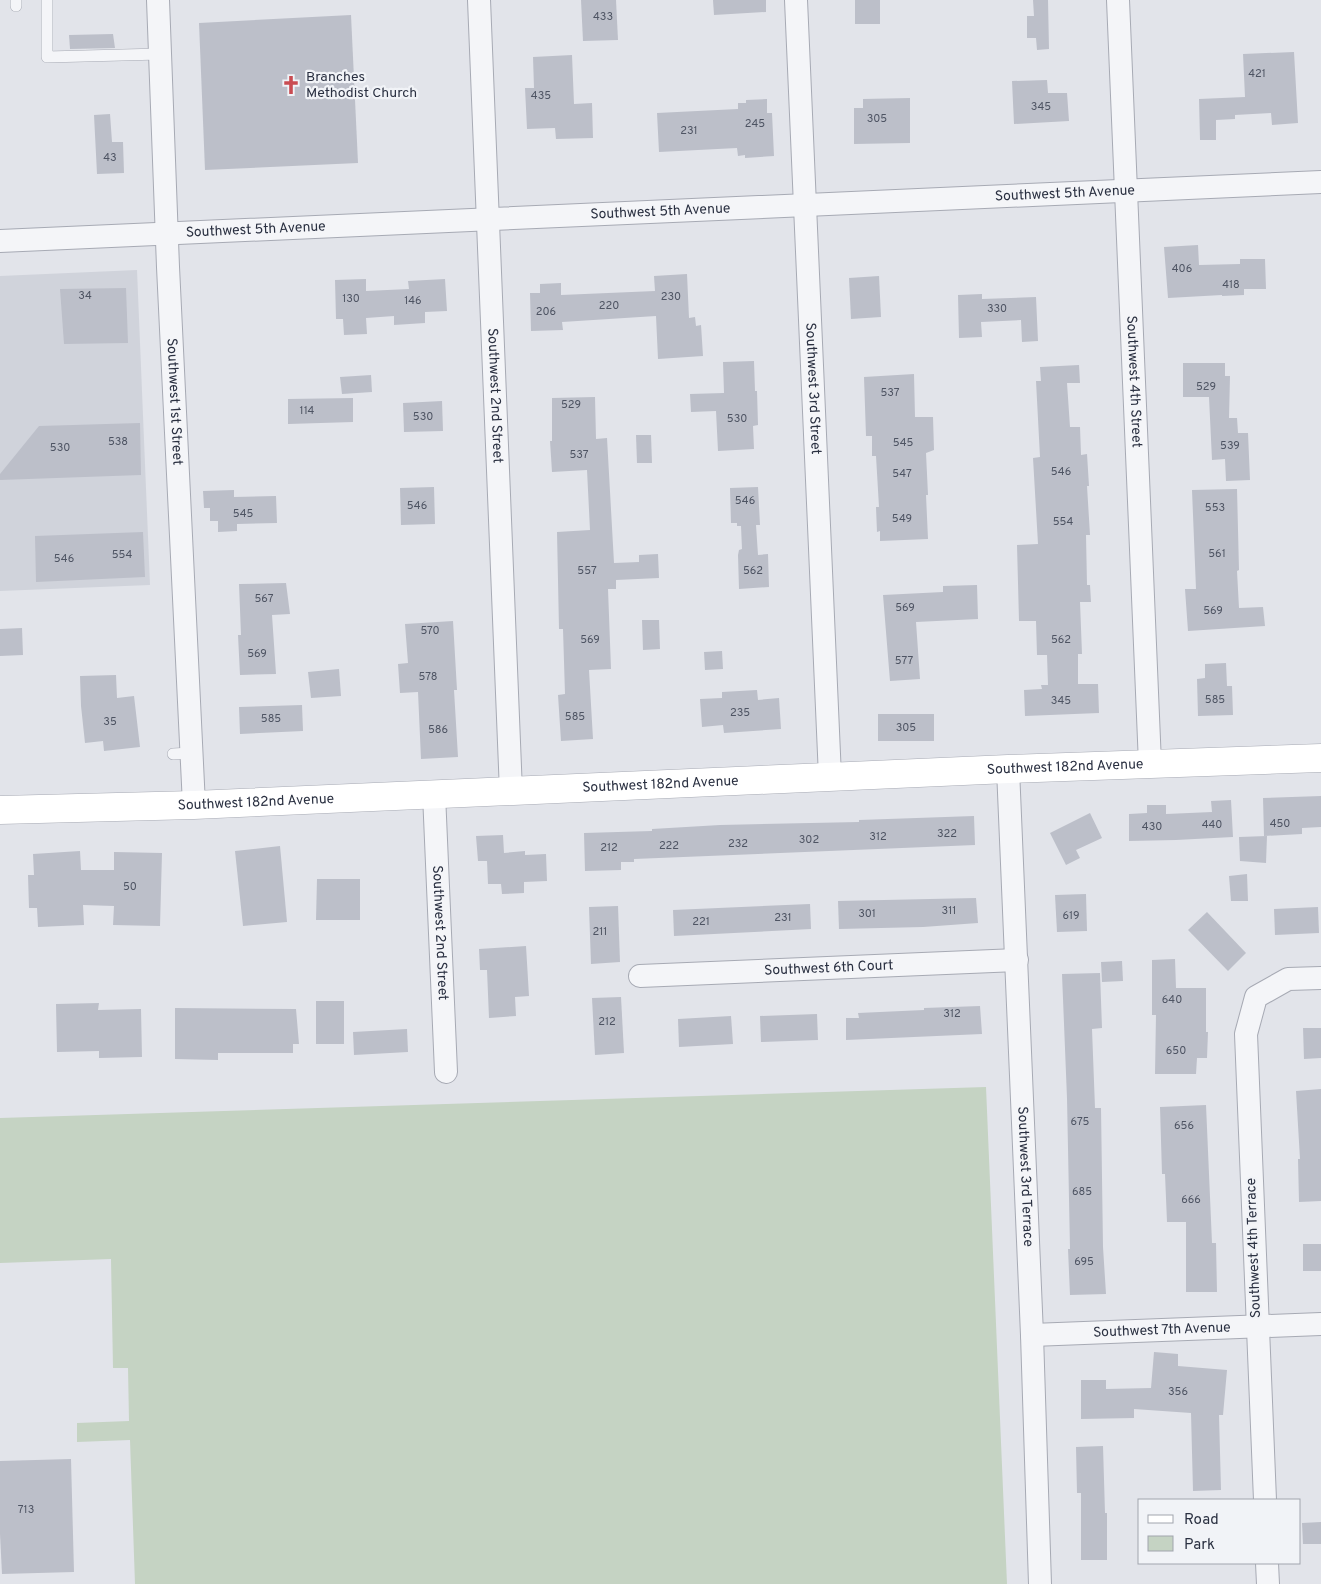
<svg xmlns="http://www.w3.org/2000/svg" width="1321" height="1584" viewBox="0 0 1321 1584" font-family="Overpass,sans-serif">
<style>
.built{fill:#d0d3db}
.green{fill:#c5d3c3}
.building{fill:#bcbfc9}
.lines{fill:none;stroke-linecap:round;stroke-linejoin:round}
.lane-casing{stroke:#a7aab4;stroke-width:12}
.street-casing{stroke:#a7aab4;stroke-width:24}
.secondary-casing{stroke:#a7aab4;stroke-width:29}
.lane{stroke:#f4f5f8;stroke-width:11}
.street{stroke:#f4f5f8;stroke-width:22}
.secondary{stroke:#fff;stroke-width:28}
.labels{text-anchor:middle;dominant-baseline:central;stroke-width:4.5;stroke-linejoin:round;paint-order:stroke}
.number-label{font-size:11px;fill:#4e5463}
.poi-label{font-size:14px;fill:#2a3041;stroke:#f1f3f7;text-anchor:start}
.street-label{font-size:14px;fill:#2a3041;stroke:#f1f3f7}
</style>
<rect width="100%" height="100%" fill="#e2e4ea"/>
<!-- built -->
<polygon class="built" points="137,270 150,585 0,591 0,276"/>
<!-- green -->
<polygon class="green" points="986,1087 1007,1584 135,1584 130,1440 77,1442 77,1423 129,1421 128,1368 113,1368 111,1259 0,1263 0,1118"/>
<!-- building -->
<g class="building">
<polygon points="581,0 616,0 618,40 583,41"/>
<polygon points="713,0 766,0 766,12 714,15"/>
<rect x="855" y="0" width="25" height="24"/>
<polygon points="1033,0 1048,0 1049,49 1037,50 1036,38 1027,38 1027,16 1034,16"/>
<polygon points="351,15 358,163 205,170 199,23"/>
<polygon points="113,34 115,48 70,49 69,35"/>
<polygon points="1294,52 1298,123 1272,125 1271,113 1235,115 1235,119 1216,120 1216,140 1200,140 1199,99 1245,97 1243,54"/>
<polygon points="572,55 574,104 592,103 593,138 556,139 555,128 527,129 525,88 534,88 533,57"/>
<polygon points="1047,80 1048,93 1067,93 1069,121 1014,124 1012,81"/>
<polygon points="910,98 910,143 854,144 854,108 863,108 863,99"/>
<polygon points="767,99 767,113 772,113 774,156 745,158 745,155 738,156 737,148 659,152 657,113 738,109 738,103 746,103 746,100"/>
<polygon points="110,114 112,142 123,142 124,173 97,174 94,115"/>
<polygon points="1198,245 1199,265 1240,264 1240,259 1265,259 1266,289 1244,289 1244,295 1222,296 1222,295 1168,298 1164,247"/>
<polygon points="687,274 689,318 695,317 696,326 701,325 703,356 658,359 656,316 562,322 563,330 531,331 530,293 540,293 540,284 561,283 561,295 655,291 654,276"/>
<polygon points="879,276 881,317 851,319 849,278"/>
<polygon points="366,279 366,291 409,289 408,281 445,279 447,311 425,312 425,323 394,325 394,316 366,318 367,334 344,335 343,319 336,319 335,280"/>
<polygon points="126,288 128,343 64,344 60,289"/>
<polygon points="982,294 982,299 1036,297 1038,341 1022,342 1021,320 981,322 982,337 959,338 958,295"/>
<polygon points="754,361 755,391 757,391 758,425 753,426 754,449 718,451 716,411 691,412 690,394 724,393 723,362"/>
<polygon points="1183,363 1225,363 1225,376 1230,376 1229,418 1237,418 1238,433 1248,433 1250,480 1226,481 1225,459 1212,460 1209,397 1183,397"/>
<polygon points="1079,365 1080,383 1067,383 1070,427 1080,427 1081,455 1087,454 1089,486 1087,486 1090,535 1086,535 1087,585 1090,585 1091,602 1080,602 1082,654 1078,654 1078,684 1098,684 1099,713 1025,716 1024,690 1042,689 1041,685 1048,685 1047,655 1037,655 1036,621 1019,621 1017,545 1038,544 1033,458 1040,457 1036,381 1041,381 1040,367"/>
<polygon points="914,374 915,417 933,417 934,450 926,453 928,495 926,495 928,539 880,541 880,531 877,532 876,507 879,507 876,456 872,456 872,436 866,436 864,377"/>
<polygon points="371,375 372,392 342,394 340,377"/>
<polygon points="595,397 596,439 607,438 614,563 639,562 639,555 658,554 659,578 616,580 616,589 608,589 611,669 589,670 593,739 561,741 558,695 565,694 563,629 559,629 557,532 590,530 587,470 552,472 550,441 552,441 552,398"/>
<polygon points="353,398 353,422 288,424 288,399"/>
<polygon points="442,401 443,431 404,432 403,403"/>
<polygon points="140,423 141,475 0,480 0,474 39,426"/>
<polygon points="636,435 651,435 652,463 637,463"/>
<polygon points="434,487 435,524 401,525 400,488"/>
<polygon points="758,487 760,525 756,525 758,555 768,554 769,587 739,589 738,555 739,550 742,549 741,526 737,526 737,523 731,523 730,488"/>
<polygon points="1237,489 1239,570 1237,571 1239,608 1263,607 1265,626 1188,631 1185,589 1196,589 1192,490"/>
<polygon points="234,490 234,497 276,496 277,523 237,524 237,531 218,532 218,521 210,521 210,508 204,508 203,491"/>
<polygon points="143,532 145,577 36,582 35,536"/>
<polygon points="286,583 290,614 272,615 276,674 240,675 238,635 241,635 239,584"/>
<polygon points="977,585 978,619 916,622 920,679 890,681 883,595 943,592 943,586"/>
<polygon points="642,620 659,620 660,649 643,650"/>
<polygon points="453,621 457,690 454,690 458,757 421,759 418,692 400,693 398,664 408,663 405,624"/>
<polygon points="22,628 23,655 0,656 0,629"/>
<polygon points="722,651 723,669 705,670 704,652"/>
<polygon points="1226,663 1227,686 1232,686 1233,715 1198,716 1197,679 1205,678 1205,664"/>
<polygon points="339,669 341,696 311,698 308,672"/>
<polygon points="116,675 117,698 134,696 140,747 104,751 103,741 85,743 81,706 80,676"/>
<polygon points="757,690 758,700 779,698 781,729 724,733 723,725 702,727 700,699 722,698 722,692"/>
<polygon points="302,705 303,731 240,734 239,707"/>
<rect x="878" y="714" width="56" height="27"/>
<polygon points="1321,796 1321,827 1302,828 1302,834 1264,836 1263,798"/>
<polygon points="1231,800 1233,837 1176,840 1129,841 1129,814 1147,813 1147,805 1166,805 1166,814 1212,812 1211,801"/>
<polygon points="1090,813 1102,838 1076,850 1080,858 1066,865 1050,833"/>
<polygon points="974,816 975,845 634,859 634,862 621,862 621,870 585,871 584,833 652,831 652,829 720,825 859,822 859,820"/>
<polygon points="503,835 504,853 525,851 525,855 546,854 547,881 524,882 524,893 502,894 501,884 488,884 487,861 478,861 476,836"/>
<polygon points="1267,836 1266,863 1240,861 1239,837"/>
<polygon points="280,846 287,922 243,926 235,851"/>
<polygon points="80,851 81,870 114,870 114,852 162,853 160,926 113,925 114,906 83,905 84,925 38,927 37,908 29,908 28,875 34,875 33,854"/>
<polygon points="1247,874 1248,901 1231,901 1229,876"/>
<polygon points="317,879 360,879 360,920 316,920"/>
<polygon points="1086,894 1087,931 1057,932 1055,895"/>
<polygon points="976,898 978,923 923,927 839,929 838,901"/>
<polygon points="810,904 811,929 674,936 673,910"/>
<polygon points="618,906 620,962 591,964 589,907"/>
<polygon points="1318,907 1319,933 1275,935 1274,909"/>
<polygon points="1207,912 1246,953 1228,971 1188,930"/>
<polygon points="526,946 529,996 515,997 516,1016 489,1018 487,970 480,970 479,949"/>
<polygon points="1175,959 1176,988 1206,988 1206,1032 1208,1032 1207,1058 1197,1058 1196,1074 1155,1074 1156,1015 1152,1015 1152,960"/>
<polygon points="1122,961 1123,981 1102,982 1101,962"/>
<polygon points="1100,973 1102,1028 1092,1029 1095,1108 1101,1108 1103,1247 1106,1294 1070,1295 1068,1249 1070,1249 1067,1098 1062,974"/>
<polygon points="621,997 624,1053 595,1055 592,998"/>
<rect x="316" y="1001" width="28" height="43"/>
<polygon points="99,1003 98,1010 141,1009 142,1057 99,1058 99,1051 57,1052 56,1004"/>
<polygon points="980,1006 982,1034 846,1040 846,1018 859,1018 858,1013 924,1010 924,1008"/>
<polygon points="175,1008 296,1009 299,1044 293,1044 293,1053 218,1053 218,1060 175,1059"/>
<polygon points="817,1014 818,1040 761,1042 760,1016"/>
<polygon points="731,1016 733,1044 679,1047 678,1019"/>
<polygon points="1303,1028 1321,1028 1321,1058 1304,1059"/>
<polygon points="407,1029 408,1052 354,1055 353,1032"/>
<polygon points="1321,1089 1321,1201 1299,1202 1298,1159 1300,1159 1296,1091"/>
<polygon points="1206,1105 1212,1243 1216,1243 1217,1292 1186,1292 1186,1222 1167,1222 1165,1174 1162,1174 1160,1107"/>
<rect x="1303" y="1244" width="18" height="27"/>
<polygon points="1154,1352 1178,1354 1178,1366 1227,1370 1223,1415 1219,1415 1221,1490 1193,1491 1191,1413 1134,1409 1134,1418 1081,1419 1081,1380 1106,1380 1106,1389 1151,1388"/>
<polygon points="1103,1446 1105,1513 1107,1513 1107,1560 1081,1560 1081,1493 1077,1493 1076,1447"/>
<polygon points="71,1459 74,1572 2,1574 0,1534 0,1461"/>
<polygon points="1321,1522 1321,1544 1303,1544 1302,1523"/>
</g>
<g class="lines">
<!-- lane casing -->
<g class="lane-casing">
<g id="lane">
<polyline points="16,0 16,6"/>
<polyline points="47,0 47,57 160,54"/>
<polyline points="173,754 191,753"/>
</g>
</g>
<!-- street casing -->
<g class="street-casing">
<g id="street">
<path id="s1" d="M158,0L168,267L194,805"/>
<path id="s2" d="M479,0L511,792"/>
<path id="s3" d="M796,0L830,777"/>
<path id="s4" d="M1118,0L1150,764"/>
<path id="s5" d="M0,241L1321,182"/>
<path id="s6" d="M1008,769L1032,1335L1040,1584"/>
<path id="s7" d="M434,794L446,1072"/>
<path id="s8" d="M640,976L1017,960"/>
<path id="s9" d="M1032,1335L1321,1324"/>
<polyline points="1265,1500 1246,1034 1256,997 1288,979 1321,978"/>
<polyline points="1267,1563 1268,1584"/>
</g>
</g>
<!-- secondary casing -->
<g class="secondary-casing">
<g id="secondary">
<path id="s10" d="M0,810L194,805L1008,769L1321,758"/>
</g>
</g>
<!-- lane -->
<use href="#lane" class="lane"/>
<!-- street -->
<use href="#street" class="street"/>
<!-- secondary -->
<use href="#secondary" class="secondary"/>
</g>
<!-- icons -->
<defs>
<g id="church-bare" transform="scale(1.5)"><path d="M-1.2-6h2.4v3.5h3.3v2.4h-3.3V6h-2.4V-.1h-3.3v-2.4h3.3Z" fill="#c94c52" stroke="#f1f3f7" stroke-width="2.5" paint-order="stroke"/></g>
</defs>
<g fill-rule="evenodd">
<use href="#church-bare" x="291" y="85"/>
</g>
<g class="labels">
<!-- number labels -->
<g class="number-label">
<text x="603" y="17">433</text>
<text x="1257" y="74">421</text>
<text x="541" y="96">435</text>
<text x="1041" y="107">345</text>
<text x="877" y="119">305</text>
<text x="755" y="124">245</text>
<text x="689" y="131">231</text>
<text x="110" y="158">43</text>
<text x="1182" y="269">406</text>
<text x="1231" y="285">418</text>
<text x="85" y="296">34</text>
<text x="671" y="297">230</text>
<text x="351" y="299">130</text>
<text x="413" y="301">146</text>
<text x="609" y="306">220</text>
<text x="997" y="309">330</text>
<text x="546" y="312">206</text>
<text x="1206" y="387">529</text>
<text x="890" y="393">537</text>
<text x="571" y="405">529</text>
<text x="307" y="411">114</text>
<text x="423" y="417">530</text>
<text x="737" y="419">530</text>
<text x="118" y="442">538</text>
<text x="903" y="443">545</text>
<text x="1230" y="446">539</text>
<text x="60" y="448">530</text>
<text x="579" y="455">537</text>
<text x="1061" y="472">546</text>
<text x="902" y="474">547</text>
<text x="745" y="501">546</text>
<text x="417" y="506">546</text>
<text x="1215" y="508">553</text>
<text x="243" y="514">545</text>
<text x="902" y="519">549</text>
<text x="1063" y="522">554</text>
<text x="1217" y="554">561</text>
<text x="122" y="555">554</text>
<text x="64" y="559">546</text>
<text x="587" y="571">557</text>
<text x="753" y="571">562</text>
<text x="264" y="599">567</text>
<text x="905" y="608">569</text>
<text x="1213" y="611">569</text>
<text x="430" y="631">570</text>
<text x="590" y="640">569</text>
<text x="1061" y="640">562</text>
<text x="257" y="654">569</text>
<text x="904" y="661">577</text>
<text x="428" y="677">578</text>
<text x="1215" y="700">585</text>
<text x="1061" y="701">345</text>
<text x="740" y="713">235</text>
<text x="575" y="717">585</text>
<text x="271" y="719">585</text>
<text x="110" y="722">35</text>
<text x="906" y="728">305</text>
<text x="438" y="730">586</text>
<text x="1280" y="824">450</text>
<text x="1212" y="825">440</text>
<text x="1152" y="827">430</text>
<text x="947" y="834">322</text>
<text x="878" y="837">312</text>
<text x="809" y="840">302</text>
<text x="738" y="844">232</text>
<text x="669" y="846">222</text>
<text x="609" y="848">212</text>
<text x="130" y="887">50</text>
<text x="949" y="911">311</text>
<text x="867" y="914">301</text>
<text x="1071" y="916">619</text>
<text x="783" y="918">231</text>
<text x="701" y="922">221</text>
<text x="600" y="932">211</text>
<text x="1172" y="1000">640</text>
<text x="952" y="1014">312</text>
<text x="607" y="1022">212</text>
<text x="1176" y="1051">650</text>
<text x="1080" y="1122">675</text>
<text x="1184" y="1126">656</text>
<text x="1082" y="1192">685</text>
<text x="1191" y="1200">666</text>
<text x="1084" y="1262">695</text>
<text x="1178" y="1392">356</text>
<text x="26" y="1510">713</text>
</g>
<!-- poi labels -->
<g class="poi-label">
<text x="306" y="77">Branches<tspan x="306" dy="16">Methodist Church</tspan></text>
</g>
<!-- street labels -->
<g class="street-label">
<text stroke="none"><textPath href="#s5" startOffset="1066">Southwest 5th Avenue</textPath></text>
<text stroke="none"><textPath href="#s5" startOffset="661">Southwest 5th Avenue</textPath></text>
<text stroke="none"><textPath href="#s5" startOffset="256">Southwest 5th Avenue</textPath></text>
<text stroke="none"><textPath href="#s4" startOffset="382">Southwest 4th Street</textPath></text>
<text stroke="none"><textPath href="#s3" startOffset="389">Southwest 3rd Street</textPath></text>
<text stroke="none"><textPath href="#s2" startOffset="396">Southwest 2nd Street</textPath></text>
<text stroke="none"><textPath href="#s1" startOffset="402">Southwest 1st Street</textPath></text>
<text stroke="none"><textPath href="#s10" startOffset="1066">Southwest 182nd Avenue</textPath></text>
<text stroke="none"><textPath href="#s10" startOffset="661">Southwest 182nd Avenue</textPath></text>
<text stroke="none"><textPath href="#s10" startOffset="256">Southwest 182nd Avenue</textPath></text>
<text stroke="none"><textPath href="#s7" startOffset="139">Southwest 2nd Street</textPath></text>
<text stroke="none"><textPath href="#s8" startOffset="189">Southwest 6th Court</textPath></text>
<text stroke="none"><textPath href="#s6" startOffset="408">Southwest 3rd Terrace</textPath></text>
<text transform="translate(1254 1248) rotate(-92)">Southwest 4th Terrace</text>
<text stroke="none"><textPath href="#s9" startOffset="130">Southwest 7th Avenue</textPath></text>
</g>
</g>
<!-- legend -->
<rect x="1138" y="1499" width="162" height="65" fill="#f1f3f7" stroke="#a1a5ae"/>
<rect x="1148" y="1515" width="25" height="8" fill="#ffffff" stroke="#a1a5ae"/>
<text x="1184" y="1524" font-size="15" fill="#2a3041">Road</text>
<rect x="1148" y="1536" width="25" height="15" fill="#c5d3c3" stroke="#a1a5ae"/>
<text x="1184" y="1549" font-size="15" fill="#2a3041">Park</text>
</svg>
